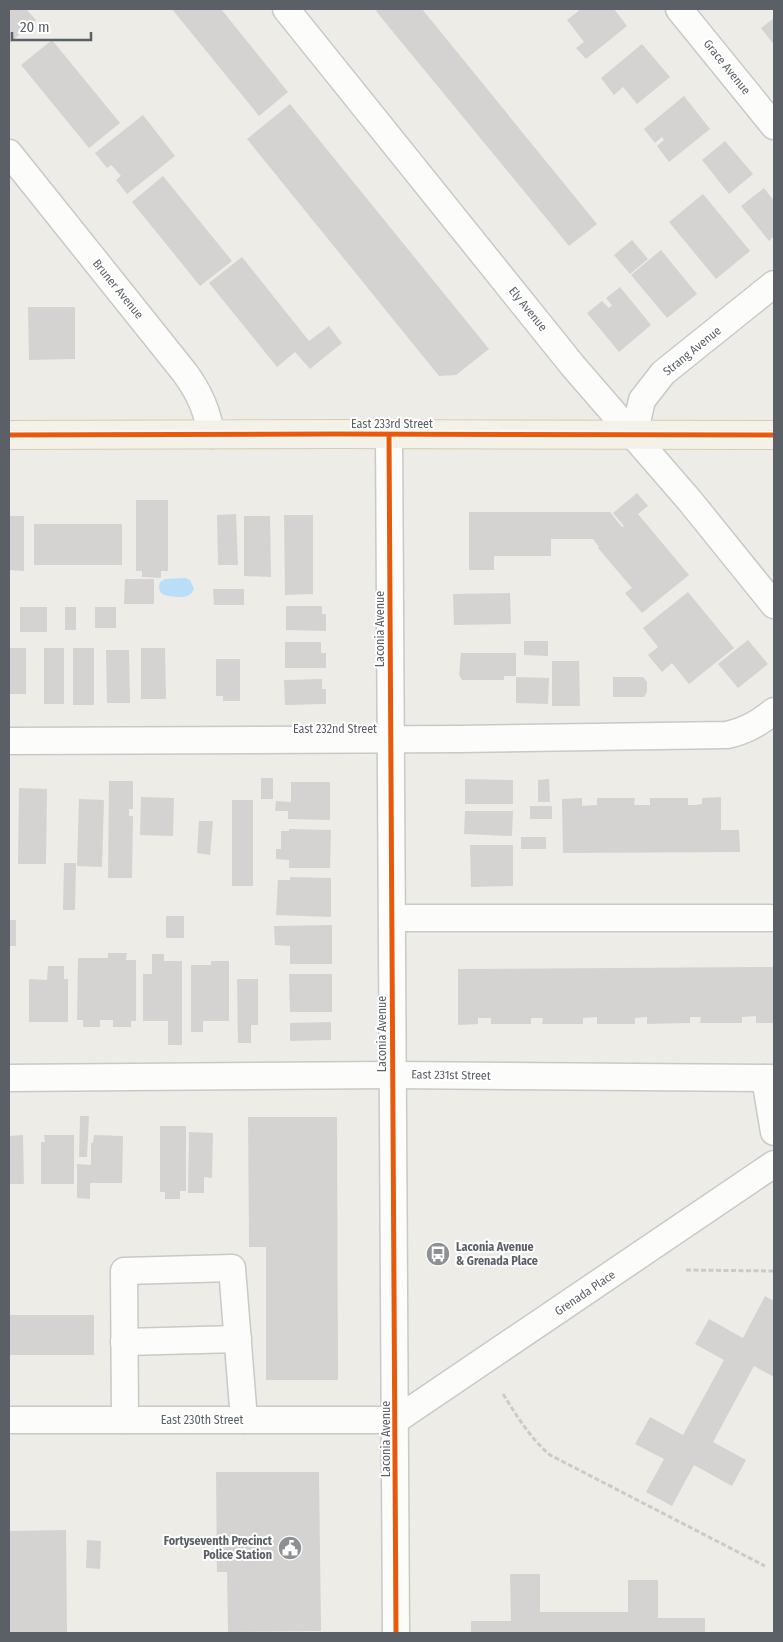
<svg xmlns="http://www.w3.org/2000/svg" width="783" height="1642" viewBox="0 0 783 1642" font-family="'Fira Sans Condensed',sans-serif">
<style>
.water{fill:#baddf8}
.building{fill:#d4d3d1}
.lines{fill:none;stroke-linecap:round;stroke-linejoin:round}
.minor-casing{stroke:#c8c9c8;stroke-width:29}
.major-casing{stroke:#d7cdb2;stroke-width:30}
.path{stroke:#c8cdca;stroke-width:3;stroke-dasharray:5 2.5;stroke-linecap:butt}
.minor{stroke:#fcfcfb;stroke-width:26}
.major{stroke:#f3f1e8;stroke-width:28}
.cycleway-casing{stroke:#fff;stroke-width:8}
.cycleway{stroke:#e8590c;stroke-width:5}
.labels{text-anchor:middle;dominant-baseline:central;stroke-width:4;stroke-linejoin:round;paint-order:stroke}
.street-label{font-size:12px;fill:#5b6066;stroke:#fff}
.poi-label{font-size:12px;font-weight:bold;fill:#5b6066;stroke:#fff;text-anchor:start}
</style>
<rect width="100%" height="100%" fill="#edece7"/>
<!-- water -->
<path class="water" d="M185,578L190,580L194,589C192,592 192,593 189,595C186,597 181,597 177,597C166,596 156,595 160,582L165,579Z"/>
<!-- building -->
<g class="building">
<polygon points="9,9 26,9 36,20 9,44"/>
<polygon points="172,9 221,9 288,92 259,116"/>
<polygon points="379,9 422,9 597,224 569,246 389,27 376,11"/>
<polygon points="581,9 614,9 627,26 586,59 576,48 584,42 567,20"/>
<polygon points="774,18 774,45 761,28"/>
<polygon points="52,40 120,123 89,148 21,65"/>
<polygon points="642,44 670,77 637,104 623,87 614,95 601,78"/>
<polygon points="684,96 710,129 669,162 657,146 664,140 662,137 655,143 644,129"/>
<polygon points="290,104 489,349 456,375 439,376 247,139"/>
<polygon points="143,115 175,156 127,194 116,180 121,176 115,169 111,165 107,168 95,153"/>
<polygon points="725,141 753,174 729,194 702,160"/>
<polygon points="163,176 232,261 200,286 132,202"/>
<polygon points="764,188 774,201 774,236 769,241 741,206"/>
<polygon points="703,194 750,251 716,279 669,222"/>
<polygon points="632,240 648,259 630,274 614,255"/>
<polygon points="661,250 697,294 667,318 631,275"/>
<polygon points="242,257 309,341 329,326 342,343 310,369 295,352 277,367 209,283"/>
<polygon points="620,287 651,325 619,352 587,313 602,301 609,308 612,305 606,298"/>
<polygon points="28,307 75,307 75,359 29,360"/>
<polygon points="637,493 648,506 638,514 689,575 642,613 625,593 632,588 598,548 599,547 593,539 551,539 551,556 494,556 494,570 469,570 469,512 610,512 622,527 624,526 613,513"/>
<polygon points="136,500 168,500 168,571 161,571 161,578 142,577 142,571 136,571"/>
<polygon points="236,514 238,565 218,565 217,515"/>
<polygon points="284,515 313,515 313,594 285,595"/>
<polygon points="9,516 24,516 24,571 9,570"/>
<polygon points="244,516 270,516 271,577 244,576"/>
<rect x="34" y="524" width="88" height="41"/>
<polygon points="125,579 154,579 154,604 124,604"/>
<polygon points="213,589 244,589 244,605 214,605"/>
<polygon points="688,592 734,648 689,684 672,663 662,672 648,655 658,647 643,628"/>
<polygon points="510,593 511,624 454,625 453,594"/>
<polygon points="286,606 322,606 322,614 326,614 326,631 286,630"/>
<rect x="20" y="607" width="27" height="25"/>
<rect x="65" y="607" width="11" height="23"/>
<rect x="95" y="607" width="21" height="21"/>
<polygon points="748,640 768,664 738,688 718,664"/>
<polygon points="524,641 548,641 548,656 524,655"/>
<polygon points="285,642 321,642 321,653 326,653 326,668 285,668"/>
<rect x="9" y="648" width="17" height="46"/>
<rect x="44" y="648" width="20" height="56"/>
<rect x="73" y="648" width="21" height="57"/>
<polygon points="141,648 165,648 166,699 141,699"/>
<polygon points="106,650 129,650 130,703 107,703"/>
<polygon points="461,653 516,653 516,676 504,676 504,680 462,680 459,675"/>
<polygon points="216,659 240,659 240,701 223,701 223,696 216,696"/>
<polygon points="552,661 579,661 580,706 552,706"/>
<polygon points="516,677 549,678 548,704 516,703"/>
<polygon points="613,677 643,677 647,682 647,692 644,697 613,697"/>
<polygon points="322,679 322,689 326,689 326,704 285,705 284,680"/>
<rect x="261" y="778" width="12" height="21"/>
<polygon points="465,779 513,780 513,804 465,804"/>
<polygon points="549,779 550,802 538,802 538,780"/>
<polygon points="109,781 133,781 133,809 129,809 129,816 133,816 132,878 108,878"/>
<polygon points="291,782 330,782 330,820 288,819 288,811 275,811 276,801 291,802"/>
<polygon points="19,788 47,789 46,864 18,864"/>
<polygon points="141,797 174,798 173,836 140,835"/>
<polygon points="721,797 721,830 739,830 740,852 563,853 562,799 582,798 582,806 597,805 597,798 635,798 634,805 650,805 650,798 688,798 688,805 695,805 702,804 702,798"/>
<polygon points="79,799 104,800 102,867 77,866"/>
<rect x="232" y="800" width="21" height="86"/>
<rect x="530" y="806" width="22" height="13"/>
<polygon points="465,811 513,811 512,836 464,834"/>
<polygon points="199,821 213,821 210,855 197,853"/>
<polygon points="289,829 331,830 330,868 289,868 289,860 276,859 276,849 281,849 281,831 289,831"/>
<rect x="521" y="837" width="25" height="12"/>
<polygon points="470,845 513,845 513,886 471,887"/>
<polygon points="64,863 76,863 75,910 63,910"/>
<polygon points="290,877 331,878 331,917 276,915 278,880 290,880"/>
<rect x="166" y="916" width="18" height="22"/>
<rect x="9" y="920" width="7" height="26"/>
<polygon points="332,925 332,964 290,964 290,946 275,945 274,926"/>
<polygon points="108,953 127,953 126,960 136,960 136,1021 131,1021 131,1027 113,1027 113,1020 100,1020 100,1027 83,1027 83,1020 77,1020 78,958 108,958"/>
<polygon points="152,954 164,954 164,961 182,961 182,1045 168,1045 168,1021 143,1021 143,974 152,974"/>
<polygon points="211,961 229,961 229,1021 203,1021 203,1032 191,1032 191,965 211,965"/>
<polygon points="48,966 64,966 64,979 68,979 68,1022 29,1022 29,979 47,980"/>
<polygon points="774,967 774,1023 756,1023 756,1016 742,1017 742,1023 700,1023 701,1017 690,1017 690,1023 647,1024 647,1017 635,1018 635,1024 597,1024 597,1017 583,1018 583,1024 542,1024 543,1018 531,1018 531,1024 491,1024 491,1018 478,1018 478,1024 458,1025 458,969"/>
<polygon points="289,974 332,974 332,1012 290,1012"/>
<polygon points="237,979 258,979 258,1025 251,1025 251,1043 238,1043"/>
<polygon points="331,1022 331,1040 290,1041 290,1023"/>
<polygon points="80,1116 89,1116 87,1157 79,1157"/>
<polygon points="248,1117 337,1117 338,1380 266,1380 266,1247 249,1247"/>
<polygon points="160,1126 186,1126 186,1191 180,1191 180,1199 165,1199 165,1192 160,1192"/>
<polygon points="189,1132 213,1133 212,1178 204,1177 204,1193 188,1193"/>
<polygon points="23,1135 24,1184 9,1184 9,1136"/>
<polygon points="44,1135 74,1135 74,1184 41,1184 41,1142 45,1142"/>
<polygon points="94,1135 123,1136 122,1183 90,1183 90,1199 77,1198 77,1164 91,1165 91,1143 93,1143"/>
<polygon points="765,1296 774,1301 774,1377 754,1366 713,1442 746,1460 732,1486 694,1465 672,1506 646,1492 664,1459 635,1444 650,1417 683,1435 724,1360 695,1344 709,1319 743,1338"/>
<rect x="9" y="1315" width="85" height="40"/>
<polygon points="216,1472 319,1472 321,1631 228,1632 227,1572 217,1572"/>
<polygon points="66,1530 67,1633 9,1633 9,1531"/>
<polygon points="87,1540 101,1541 100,1569 86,1568"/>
<polygon points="510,1574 540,1574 540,1612 628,1612 628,1580 658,1580 658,1618 705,1618 705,1633 471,1633 471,1621 511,1621"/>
</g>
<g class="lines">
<!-- minor casing -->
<g class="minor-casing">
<g id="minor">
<polyline points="286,9 573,366 690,501 774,605"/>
<polyline points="679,9 774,126"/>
<path d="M9,153L185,373C199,392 208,411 211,435"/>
<polyline points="389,435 396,1633"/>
<polyline points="634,435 642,400 663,373 774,284"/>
<path d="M9,741L460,739L727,735C746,731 759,723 774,711"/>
<polyline points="393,918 771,918"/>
<polyline points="9,1078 392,1075 774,1078"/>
<polyline points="765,1078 774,1132"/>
<polyline points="124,1342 238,1339"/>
<polyline points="9,1420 396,1420"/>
<polyline points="125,1420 124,1271 232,1268 244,1420"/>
<polyline points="396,1420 774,1164"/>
</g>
</g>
<!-- major casing -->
<g class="major-casing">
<polyline id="major" points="9,435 337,434 774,435"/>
</g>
<!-- path -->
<g class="path">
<polyline points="686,1270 774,1271"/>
<path d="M503,1394C517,1416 530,1438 550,1455L765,1566"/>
</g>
<!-- minor -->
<use href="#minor" class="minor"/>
<!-- major -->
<use href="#major" class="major"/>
<!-- cycleway casing -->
<g class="cycleway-casing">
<g id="cycleway">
<polyline points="9,435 337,434 774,435"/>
<polyline points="389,435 396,1633"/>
</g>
</g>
<!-- cycleway -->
<use href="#cycleway" class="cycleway"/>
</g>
<!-- icons -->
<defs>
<g id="bus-disc" transform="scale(1.25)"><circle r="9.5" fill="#8e9193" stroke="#fff"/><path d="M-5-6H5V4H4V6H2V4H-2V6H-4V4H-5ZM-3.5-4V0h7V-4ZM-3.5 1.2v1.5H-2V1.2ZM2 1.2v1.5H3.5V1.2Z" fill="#fff"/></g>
<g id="civic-disc" transform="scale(1.25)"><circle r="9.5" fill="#8e9193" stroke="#fff"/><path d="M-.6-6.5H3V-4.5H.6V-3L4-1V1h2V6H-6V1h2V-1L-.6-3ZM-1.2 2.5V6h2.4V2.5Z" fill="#fff"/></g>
</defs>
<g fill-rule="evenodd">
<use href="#bus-disc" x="438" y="1254"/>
<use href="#civic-disc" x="290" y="1548"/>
</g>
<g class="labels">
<!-- street labels -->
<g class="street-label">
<text transform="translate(727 67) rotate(51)">Grace Avenue</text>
<text transform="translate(118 289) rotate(51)">Bruner Avenue</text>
<text transform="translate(528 309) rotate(51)">Ely Avenue</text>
<text transform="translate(692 351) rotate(-39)">Strang Avenue</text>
<text x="392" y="424">East 233rd Street</text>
<text transform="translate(380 629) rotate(-90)">Laconia Avenue</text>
<text x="335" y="729">East 232nd Street</text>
<text transform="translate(382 1034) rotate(-90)">Laconia Avenue</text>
<text transform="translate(451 1075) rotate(1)">East 231st Street</text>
<text transform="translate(585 1293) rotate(-34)">Grenada Place</text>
<text x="202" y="1420">East 230th Street</text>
<text transform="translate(386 1439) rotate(-90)">Laconia Avenue</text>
</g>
<!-- poi labels -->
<g class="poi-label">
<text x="456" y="1247">Laconia Avenue<tspan x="456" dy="14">&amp; Grenada Place</tspan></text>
<text x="272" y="1541" text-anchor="end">Fortyseventh Precinct<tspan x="272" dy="14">Police Station</tspan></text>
</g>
</g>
<!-- border -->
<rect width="783" height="1642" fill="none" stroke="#5b6066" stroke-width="20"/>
<!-- scale -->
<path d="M12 32v8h79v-8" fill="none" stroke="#5b6066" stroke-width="2.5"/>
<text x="20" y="32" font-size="15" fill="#5b6066" stroke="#ffffff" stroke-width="4" paint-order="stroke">20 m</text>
</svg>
